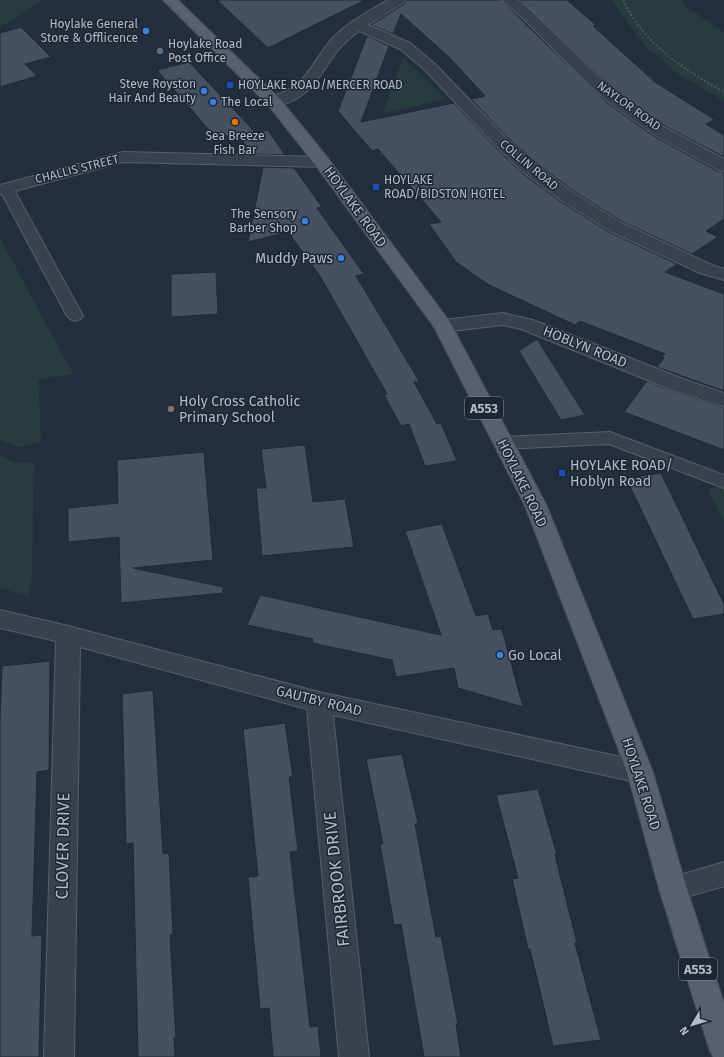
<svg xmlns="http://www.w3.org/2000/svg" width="724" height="1057" viewBox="0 0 724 1057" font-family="'Fira Sans',sans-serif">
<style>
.green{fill:#263c3f}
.building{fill:#455162;stroke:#1f2835}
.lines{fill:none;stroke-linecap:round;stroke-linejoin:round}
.lane-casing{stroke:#565f6c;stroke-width:2}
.street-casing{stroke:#565f6c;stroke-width:2}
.primary-casing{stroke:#414a57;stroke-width:2}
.path{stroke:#44595c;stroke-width:2;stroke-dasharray:2 2;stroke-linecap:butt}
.lane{fill:#38414e;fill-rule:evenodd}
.street{fill:#38414e;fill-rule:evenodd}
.primary{fill:#56606e;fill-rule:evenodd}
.shop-dot{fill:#3f7fe0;stroke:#1d2633;stroke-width:1.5}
.service-dot{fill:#5c6f8a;stroke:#1d2633;stroke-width:1.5}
.transit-dot{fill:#1a4fb4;stroke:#1d2633;stroke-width:1.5}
.food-dot{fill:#e8710a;stroke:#1d2633;stroke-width:1.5}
.education-dot{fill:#8d6e63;stroke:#1d2633;stroke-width:1.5}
.labels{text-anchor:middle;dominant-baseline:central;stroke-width:3;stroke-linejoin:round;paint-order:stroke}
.far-poi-label{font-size:12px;fill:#b4bcc9;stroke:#1d2633;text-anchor:start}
.far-street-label{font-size:12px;fill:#b4bcc9;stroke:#1d2633}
.shield{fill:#1d2633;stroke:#878f9c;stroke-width:1}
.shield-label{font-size:13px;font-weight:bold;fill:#b4bcc9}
.street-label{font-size:14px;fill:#b4bcc9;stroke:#1d2633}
.poi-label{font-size:14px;fill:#b4bcc9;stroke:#1d2633;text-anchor:start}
.near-street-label{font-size:17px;fill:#b4bcc9;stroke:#1d2633}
</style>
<rect width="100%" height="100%" fill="#242f3e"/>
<!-- green -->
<g class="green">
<polygon points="0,0 39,0 41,2 0,27"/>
<polygon points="612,0 681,0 685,6 724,32 724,101 678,74 643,44"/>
<polygon points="403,58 445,99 383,114"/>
<polygon points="0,238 73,374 38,379 41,442 19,447 0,440"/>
<polygon points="0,456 15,463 34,462 32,577 29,596 0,588"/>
<polygon points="724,485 724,521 707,489"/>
</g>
<!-- building -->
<g class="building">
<polygon points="217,0 365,0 268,48"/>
<polygon points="406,0 501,0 606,102 652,135 717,171 724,172 724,219 706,231 718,237 692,254 623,222 575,192 536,163 509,139 471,99 485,96 449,57 401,14 393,34 371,25 404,4"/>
<polygon points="520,0 567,0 596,25 593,26 655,82 715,120 706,124 724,135 724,157 665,126 619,94"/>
<polygon points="21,27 51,57 25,64 37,76 0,87 0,33"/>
<polygon points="367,36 389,46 361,122 454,103 495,147 522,173 561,202 609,232 677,264 665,272 724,294 724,391 657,367 664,358 662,357 665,354 580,321 575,325 489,285 456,262 429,224 441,222 378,149 372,151 338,111"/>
<polygon points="189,62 256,133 268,130 285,155 254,154 240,139 231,141 226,135 216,138 157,70"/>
<polygon points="263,167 294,168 322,207 317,208 364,274 356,276 419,381 414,382 437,424 441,423 457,461 425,466 409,424 401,426 384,395 387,394 320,276 288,232 248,242"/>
<polygon points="216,272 218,314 171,317 171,274"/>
<polygon points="537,339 585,415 561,420 519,351"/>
<polygon points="647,381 672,391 724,408 724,450 624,412"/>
<polygon points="305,445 313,502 345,499 354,547 262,556 256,488 266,488 261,449"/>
<polygon points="204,452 213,560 133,568 223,587 223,593 121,603 119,537 68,542 68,508 118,503 117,460"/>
<polygon points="661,473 724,604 724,614 693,619 626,478"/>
<polygon points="442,524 476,616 488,614 493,630 502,629 523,707 458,688 454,668 396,677 392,660 312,643 313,639 247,625 260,595 441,635 405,531"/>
<polygon points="50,661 49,770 37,772 32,936 42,935 39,1057 0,1057 0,721 2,666"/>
<polygon points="153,690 163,854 169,853 173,934 170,935 176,1038 174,1038 175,1057 138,1057 133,843 126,844 122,694"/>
<polygon points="285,723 293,777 289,777 298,851 290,852 310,1027 318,1026 321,1057 273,1057 269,1008 260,1009 248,877 258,876 243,729"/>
<polygon points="402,754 418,823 415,824 436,937 441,936 458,1024 456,1024 461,1057 424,1057 401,924 394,925 380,844 383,844 366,759"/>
<polygon points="538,789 557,855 555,855 577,943 575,943 601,1040 553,1046 530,949 528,949 512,879 518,878 496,795"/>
</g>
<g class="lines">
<!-- lane casing -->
<g class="lane-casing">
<g id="lane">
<polygon points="6,184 11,185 13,188 83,316 80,319 75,321 70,319 67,316 0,190 1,185"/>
<polygon points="610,432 724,475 724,488 609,444 503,449 497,447 495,443 497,439 503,437"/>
</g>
</g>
<!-- street casing -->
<g class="street-casing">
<g id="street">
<path d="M388,0H405L403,3L368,25L410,43L435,64L508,140L535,164L574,193L622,223L712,265L724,269V280L700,273L610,231L562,201L523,172L496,146L425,70L400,49L359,31C351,37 344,43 338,50C322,71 313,94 287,103C280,105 275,107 268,105L266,102C271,95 287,92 295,86C310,74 318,55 331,40C346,23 368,12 388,0Z"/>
<polygon points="502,0 518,0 526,6 618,95 664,127 724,159 724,171 718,170 653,134 607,101 582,78 528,23"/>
<polygon points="123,152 322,157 328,158 330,162 328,166 322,167 123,162 0,195 0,185"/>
<polygon points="503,313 533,320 686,380 724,393 724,407 672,390 521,329 503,325 443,332 436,330 433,326 436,322 443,320"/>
<polygon points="0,610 68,626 319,692 640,761 649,764 653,772 649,780 640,783 333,715 369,1057 339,1057 307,709 80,647 74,1057 44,1057 56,641 0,628"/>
<polygon points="724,862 724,886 673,901 663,898 659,889 663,880"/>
</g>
</g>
<!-- primary casing -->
<g class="primary-casing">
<polygon id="primary" points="163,0 178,0 280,99 328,158 450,322 547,506 653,772 687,889 724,1003 724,1057 713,1057 709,1049 659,889 627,772 525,506 434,327 316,166 268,105"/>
</g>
<!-- path -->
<path class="path" d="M623,0C645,45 682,68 724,92"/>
<!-- lane -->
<use href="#lane" class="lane"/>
<!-- street -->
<use href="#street" class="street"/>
<!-- primary -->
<use href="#primary" class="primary"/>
</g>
<!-- markers -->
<g class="shop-dot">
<circle cx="146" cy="31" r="4"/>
<circle cx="204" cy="91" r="4"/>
<circle cx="213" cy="102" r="4"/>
<circle cx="305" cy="221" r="4"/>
<circle cx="341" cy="258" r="4"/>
<circle cx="500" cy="655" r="4"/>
</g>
<circle class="service-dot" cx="160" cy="51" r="4"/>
<g class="transit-dot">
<rect x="226" y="81" width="8" height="8" rx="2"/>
<rect x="372" y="183" width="8" height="8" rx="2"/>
<rect x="558" y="469" width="8" height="8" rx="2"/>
</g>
<circle class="food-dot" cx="235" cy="122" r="4"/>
<circle class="education-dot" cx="171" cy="409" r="4"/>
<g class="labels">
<!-- far-poi labels -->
<g class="far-poi-label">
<text x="138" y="24" text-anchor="end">Hoylake General<tspan x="138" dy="14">Store &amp; Offlicence</tspan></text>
<text x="168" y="44">Hoylake Road<tspan x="168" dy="14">Post Office</tspan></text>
<text x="196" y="84" text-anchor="end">Steve Royston<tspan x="196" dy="14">Hair And Beauty</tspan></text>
<text x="238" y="85">HOYLAKE ROAD/MERCER ROAD</text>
<text x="221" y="102">The Local</text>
<text x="235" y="136" text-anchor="middle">Sea Breeze<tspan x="235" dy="14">Fish Bar</tspan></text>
<text x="384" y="180">HOYLAKE<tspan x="384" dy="14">ROAD/BIDSTON HOTEL</tspan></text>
<text x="297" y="214" text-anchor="end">The Sensory<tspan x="297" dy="14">Barber Shop</tspan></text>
</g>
<!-- far-street labels -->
<g class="far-street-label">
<text transform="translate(629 106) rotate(36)">NAYLOR ROAD</text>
<text transform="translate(529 165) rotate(40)">COLLIN ROAD</text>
<text transform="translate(77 169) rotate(-14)">CHALLIS STREET</text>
</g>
<!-- shield labels -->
<g class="shield">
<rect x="465" y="397" width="38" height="22" rx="3"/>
<rect x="679" y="958" width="38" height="22" rx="3"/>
</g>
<g class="shield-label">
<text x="484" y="408">A553</text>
<text x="698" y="969">A553</text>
</g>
<!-- street labels -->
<g class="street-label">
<text transform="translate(355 207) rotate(54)">HOYLAKE ROAD</text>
<text transform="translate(585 347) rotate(22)">HOBLYN ROAD</text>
<text transform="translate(522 483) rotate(64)">HOYLAKE ROAD</text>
<text transform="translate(319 701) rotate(14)">GAUTBY ROAD</text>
<text transform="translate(641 784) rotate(72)">HOYLAKE ROAD</text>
</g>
<!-- poi labels -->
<g class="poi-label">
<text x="333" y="258" text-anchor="end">Muddy Paws</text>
<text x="179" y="401">Holy Cross Catholic<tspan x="179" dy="16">Primary School</tspan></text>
<text x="570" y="465">HOYLAKE ROAD/<tspan x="570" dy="16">Hoblyn Road</tspan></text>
<text x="508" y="655">Go Local</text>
</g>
<!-- near-street labels -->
<g class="near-street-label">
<text transform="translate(63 846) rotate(-89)">CLOVER DRIVE</text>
<text transform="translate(337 879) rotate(-96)">FAIRBROOK DRIVE</text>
</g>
</g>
<!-- north arrow -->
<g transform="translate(692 1025) rotate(232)" stroke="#1d2633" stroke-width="3" paint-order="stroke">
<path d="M0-3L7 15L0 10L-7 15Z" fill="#b4bcc9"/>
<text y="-6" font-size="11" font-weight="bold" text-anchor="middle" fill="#b4bcc9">N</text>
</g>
</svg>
